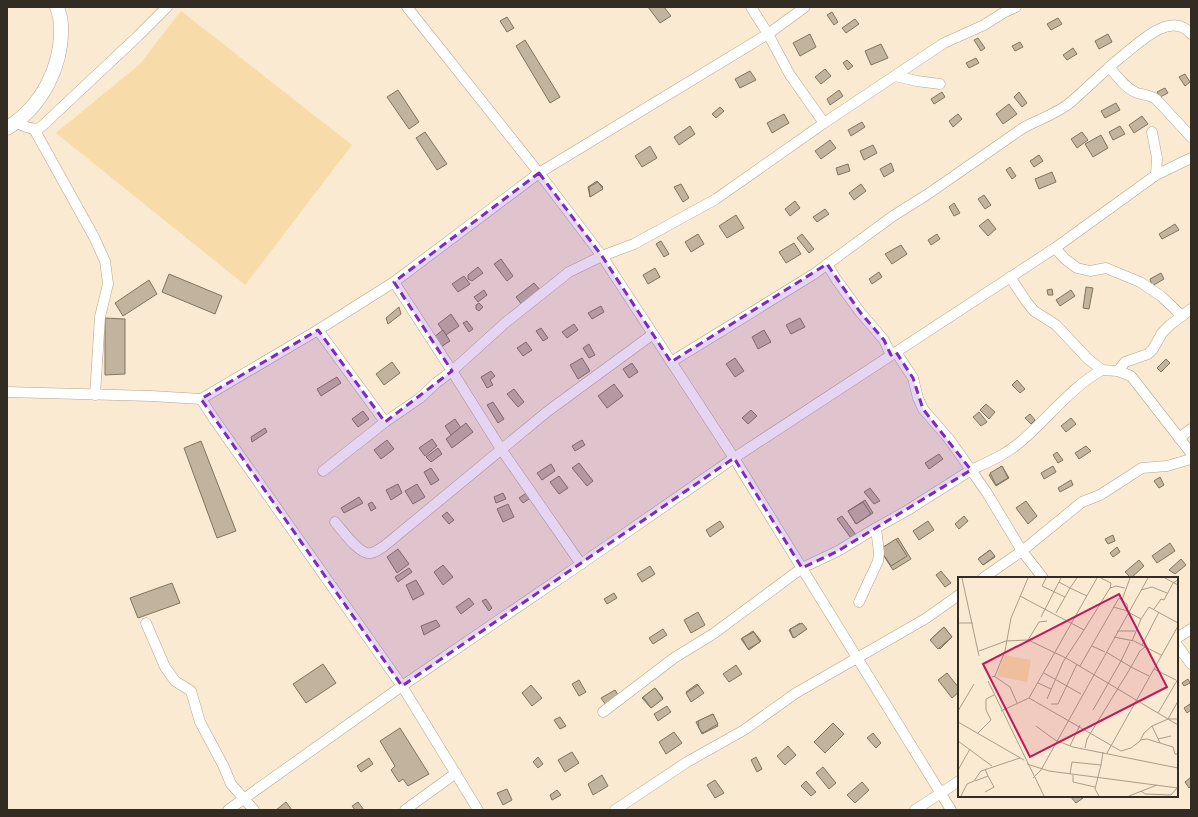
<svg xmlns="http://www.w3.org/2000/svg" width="1198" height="817" viewBox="0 0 1198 817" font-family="Mulish,sans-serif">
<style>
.green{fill:#f7dba8}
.building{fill:#c2b49c;stroke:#81745e}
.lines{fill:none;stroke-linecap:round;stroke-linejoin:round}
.street-casing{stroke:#b3a58d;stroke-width:11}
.secondary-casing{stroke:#b3a58d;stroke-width:15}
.street{stroke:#fff;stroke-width:10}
.secondary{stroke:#fff;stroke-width:14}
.marked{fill:#7b2cbf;fill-opacity:0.2;stroke:#7b2cbf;stroke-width:3;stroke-dasharray:8 5;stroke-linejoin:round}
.inset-road{fill:none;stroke:#a99e8b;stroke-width:1}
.view{fill:#c2185b;fill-opacity:0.15;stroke:#c2185b;stroke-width:2}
.inset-edge{fill:none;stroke:#322c23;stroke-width:2}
</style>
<rect width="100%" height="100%" fill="#f9ead1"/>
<!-- green -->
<polygon class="green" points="181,11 352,145 245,285 56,133 140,64"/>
<!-- building -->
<g class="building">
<polygon points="648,7 664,7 671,16 660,23"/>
<polygon points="832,12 838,22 834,25 827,15"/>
<polygon points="507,17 514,28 507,32 500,21"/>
<polygon points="1058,18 1062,24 1051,30 1047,24"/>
<polygon points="855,19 859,24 846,33 842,28"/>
<polygon points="810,34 816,47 800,56 793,43"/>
<polygon points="1108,34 1112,42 1099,49 1095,41"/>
<polygon points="978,38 985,48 981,51 974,40"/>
<polygon points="525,40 560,97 550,103 516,46"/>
<polygon points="1020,42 1023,47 1015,51 1012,46"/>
<polygon points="881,44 888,58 871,65 865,51"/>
<polygon points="1073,48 1077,54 1067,60 1063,55"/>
<polygon points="976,58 979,63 969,68 966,63"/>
<polygon points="847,60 853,66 848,70 843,63"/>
<polygon points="825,69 831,76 821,84 815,77"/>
<polygon points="750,71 756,80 740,88 735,79"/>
<polygon points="1185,74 1190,82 1185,86 1179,77"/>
<polygon points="1165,88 1168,93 1160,97 1157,92"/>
<polygon points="398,90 419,122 409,129 387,97"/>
<polygon points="839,90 843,96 830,105 827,99"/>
<polygon points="942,92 945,97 934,104 931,99"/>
<polygon points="1019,92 1027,103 1022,107 1014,97"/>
<polygon points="1116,103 1120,110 1105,118 1101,111"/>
<polygon points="1009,104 1017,114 1003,124 996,114"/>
<polygon points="720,107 724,111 716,118 712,114"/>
<polygon points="784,114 789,123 772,133 767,123"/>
<polygon points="958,114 962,119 953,127 949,121"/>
<polygon points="1142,116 1148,124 1134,133 1129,125"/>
<polygon points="862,122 865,127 851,136 848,130"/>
<polygon points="690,126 695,134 679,145 674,137"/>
<polygon points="1120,126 1125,134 1113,140 1109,132"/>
<polygon points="425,132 447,164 437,170 416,138"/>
<polygon points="1082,132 1088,140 1077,148 1071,139"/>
<polygon points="1101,135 1108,148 1093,157 1085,144"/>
<polygon points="830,140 836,148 821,159 815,151"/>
<polygon points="873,145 877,153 864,160 860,151"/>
<polygon points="650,146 657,158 642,167 635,156"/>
<polygon points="1039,155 1043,161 1034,167 1030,161"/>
<polygon points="891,163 894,171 884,177 880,169"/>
<polygon points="848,164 850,171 838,175 836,168"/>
<polygon points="1010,167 1016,176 1012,179 1006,170"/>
<polygon points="1052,172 1056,182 1039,189 1035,179"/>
<polygon points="597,181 603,187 590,197 588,187"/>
<polygon points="598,182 603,189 590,197 589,187"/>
<polygon points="681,184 689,198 683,202 674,187"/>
<polygon points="861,184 866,191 854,200 849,193"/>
<polygon points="984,195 991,205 985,209 978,199"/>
<polygon points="795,201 800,208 790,216 785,209"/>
<polygon points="954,203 960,213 954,216 949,207"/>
<polygon points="825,209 829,214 817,222 813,217"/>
<polygon points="736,215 744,228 727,238 719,226"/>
<polygon points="988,219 996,229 988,236 979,226"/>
<polygon points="1175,224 1179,230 1162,239 1159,234"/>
<polygon points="698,234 704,244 691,252 685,242"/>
<polygon points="802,234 814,249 809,253 797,238"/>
<polygon points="937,234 940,239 931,245 928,240"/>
<polygon points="661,241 669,254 664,257 656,244"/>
<polygon points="794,243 801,254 786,263 779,252"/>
<polygon points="901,245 907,254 892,264 885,254"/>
<polygon points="501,259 513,276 507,281 494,264"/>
<polygon points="478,267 483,273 472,281 468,279 468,275"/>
<polygon points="655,268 660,277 648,284 643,275"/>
<polygon points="879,272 882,277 872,284 869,279"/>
<polygon points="1161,273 1164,279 1152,286 1150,279"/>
<polygon points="169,274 222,296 215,314 162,292"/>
<polygon points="464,276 470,284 458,292 452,284"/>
<polygon points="149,280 157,294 123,316 115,303"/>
<polygon points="534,283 542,292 523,306 516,297"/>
<polygon points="1086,287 1093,288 1089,309 1083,308"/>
<polygon points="1052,289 1053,295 1048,295 1047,290"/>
<polygon points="484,290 487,295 478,302 474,297"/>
<polygon points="1071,290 1075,296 1060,306 1056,300"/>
<polygon points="479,303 483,307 479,311 476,309 476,305"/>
<polygon points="601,306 604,312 592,319 588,313"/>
<polygon points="399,307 401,314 388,324 386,318"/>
<polygon points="451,314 459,326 446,335 438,324"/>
<polygon points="105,318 125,319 125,374 105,375"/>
<polygon points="800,318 805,327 791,334 786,325"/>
<polygon points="467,321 473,329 469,332 463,323"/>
<polygon points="574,324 578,330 567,338 562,332"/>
<polygon points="541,328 548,338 543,341 536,331"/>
<polygon points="443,330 450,341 441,347 434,337"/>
<polygon points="764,330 771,342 758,349 752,337"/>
<polygon points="526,342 532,350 523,356 517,348"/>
<polygon points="589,344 595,355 589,358 583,348"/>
<polygon points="582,358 590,371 578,379 570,365"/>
<polygon points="735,358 744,371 735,377 726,364"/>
<polygon points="1166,359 1170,363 1161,372 1157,368"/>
<polygon points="392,362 400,373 384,385 376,374"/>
<polygon points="632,363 638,372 629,378 623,369"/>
<polygon points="491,371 495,376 490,380 493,385 487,388 481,377"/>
<polygon points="337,377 341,383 321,396 317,389"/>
<polygon points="1017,380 1025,389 1020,393 1012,385"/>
<polygon points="614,384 623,396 607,408 598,396"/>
<polygon points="514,389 524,402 518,407 507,394"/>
<polygon points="493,402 504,419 498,423 487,405"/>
<polygon points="986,404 995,412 989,419 980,410"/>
<polygon points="751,410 757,416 748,424 742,418"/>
<polygon points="363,411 369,419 358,427 352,419"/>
<polygon points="979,412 987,422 981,426 973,417"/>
<polygon points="1030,414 1035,420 1031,424 1025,418"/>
<polygon points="1071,418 1076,424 1066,432 1061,426"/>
<polygon points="455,419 461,428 451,435 445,426"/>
<polygon points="466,423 473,432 452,448 446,439"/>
<polygon points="265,428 267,432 252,442 251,437"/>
<polygon points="432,439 437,446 425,456 419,448"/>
<polygon points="387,440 394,449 381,459 374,450"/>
<polygon points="582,440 585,445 575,451 572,446"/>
<polygon points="201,441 236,531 217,538 184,448"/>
<polygon points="1086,446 1091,451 1079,459 1075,453"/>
<polygon points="438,448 442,454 431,462 426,457"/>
<polygon points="1057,452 1063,460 1058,463 1053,455"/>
<polygon points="939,454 943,459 929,469 925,463"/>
<polygon points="579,463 593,481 587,486 572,468"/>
<polygon points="551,464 555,471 542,480 537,473"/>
<polygon points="1002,466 1009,478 996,486 989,475"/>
<polygon points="1002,466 1008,478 996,485 990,473"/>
<polygon points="1053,466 1056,472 1044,479 1041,473"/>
<polygon points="431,468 439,480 431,485 424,472"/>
<polygon points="559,476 568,488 559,494 550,482"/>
<polygon points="1160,477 1164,485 1159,488 1154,481"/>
<polygon points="1071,480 1073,485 1060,492 1058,488"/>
<polygon points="398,484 402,493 391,500 386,490"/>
<polygon points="417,484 425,497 413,504 405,491"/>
<polygon points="870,488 880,501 874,504 864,492"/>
<polygon points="528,492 532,497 523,503 519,498"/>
<polygon points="503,493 506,499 496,503 494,497"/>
<polygon points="359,497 363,503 344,513 341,508"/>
<polygon points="865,500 873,513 856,524 848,511"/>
<polygon points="1026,501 1037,516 1028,524 1016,508"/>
<polygon points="372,502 376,508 371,511 368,504"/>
<polygon points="863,502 871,514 856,524 848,511"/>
<polygon points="508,504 514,517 503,522 497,509"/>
<polygon points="447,512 454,520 449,524 442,516"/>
<polygon points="842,516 856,535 851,538 837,519"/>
<polygon points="964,516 968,521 959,529 955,524"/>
<polygon points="720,521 724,527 710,537 706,530"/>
<polygon points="928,521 934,530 919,540 913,531"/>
<polygon points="1113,535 1115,541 1108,544 1105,539"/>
<polygon points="898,538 911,559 893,570 880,550"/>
<polygon points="896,539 907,556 891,566 880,549"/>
<polygon points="1170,543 1175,551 1157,563 1152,556"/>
<polygon points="1117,547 1120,552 1113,557 1110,553"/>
<polygon points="398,549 409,564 397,573 387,557"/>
<polygon points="990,550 995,557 983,565 979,558"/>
<polygon points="990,550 995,556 983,565 978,559"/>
<polygon points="1181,559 1186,565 1175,574 1169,570"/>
<polygon points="1139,560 1144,566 1131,578 1125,572"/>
<polygon points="443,565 453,577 443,585 434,572"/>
<polygon points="650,566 655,574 642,582 637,574"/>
<polygon points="409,568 412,572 398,582 395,577"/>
<polygon points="941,571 951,583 945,587 936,575"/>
<polygon points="416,580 424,594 413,600 406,585"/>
<polygon points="172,583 180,603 138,618 130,598"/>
<polygon points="614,593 617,598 607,604 604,599"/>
<polygon points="469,598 474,604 461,614 456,607"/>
<polygon points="486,599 492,608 489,611 482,601"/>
<polygon points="698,612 705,625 691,633 684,620"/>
<polygon points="436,620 440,626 424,635 421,626"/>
<polygon points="800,623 804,631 793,638 789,630"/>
<polygon points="802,623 807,629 794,638 792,635 790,629"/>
<polygon points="944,627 952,637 940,649 931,639"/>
<polygon points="944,627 952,637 938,649 930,640"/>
<polygon points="663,629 667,635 653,644 649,638"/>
<polygon points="753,631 761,641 749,650 741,639"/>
<polygon points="754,632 760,642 748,649 742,638"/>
<polygon points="323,664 336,683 306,703 293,684"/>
<polygon points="736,665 742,674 729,682 723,674"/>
<polygon points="947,673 959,688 959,692 952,698 938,680"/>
<polygon points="1188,679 1190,683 1184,686 1182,683"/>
<polygon points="579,680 586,692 579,696 572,684"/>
<polygon points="697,684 702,691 691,699 686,692"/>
<polygon points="531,685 542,698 532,706 522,693"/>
<polygon points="698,685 704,693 691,702 686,693"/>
<polygon points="655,688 663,698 651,708 642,698"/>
<polygon points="655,688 663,699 651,708 643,697"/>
<polygon points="615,690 620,698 606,705 601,698"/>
<polygon points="1190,704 1191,710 1187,713 1184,708"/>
<polygon points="667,706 671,712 658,721 654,714"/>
<polygon points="713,714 718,726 702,734 696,722"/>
<polygon points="713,714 718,724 703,733 699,728 698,721"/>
<polygon points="560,717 566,726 560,729 554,720"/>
<polygon points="833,723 844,734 825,753 814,742"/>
<polygon points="400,728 429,774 408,786 403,779 399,782 391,770 395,766 380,741"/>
<polygon points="674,732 682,743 666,754 659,742"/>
<polygon points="873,733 881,743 876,748 867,738"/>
<polygon points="788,746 796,755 785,765 777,756"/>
<polygon points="572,752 579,763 565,772 558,760"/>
<polygon points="538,757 543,764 538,768 533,762"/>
<polygon points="756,757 762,769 757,772 751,760"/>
<polygon points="369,758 373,764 361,772 357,766"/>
<polygon points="823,767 836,783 829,789 816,773"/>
<polygon points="602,775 608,786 593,795 588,784"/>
<polygon points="1191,777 1191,786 1189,788 1185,782"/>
<polygon points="715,780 724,793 715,798 707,785"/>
<polygon points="806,781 816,792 811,796 801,786"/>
<polygon points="862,782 869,790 855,803 847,795"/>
<polygon points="507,789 512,800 503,805 497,793"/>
<polygon points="557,790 561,795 552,800 550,795"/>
<polygon points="1070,796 1081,796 1083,798 1076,803"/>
<polygon points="286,802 292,810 276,810"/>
<polygon points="358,802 364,810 355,810 352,806"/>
</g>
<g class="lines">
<!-- street casing -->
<g class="street-casing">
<g id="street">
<polyline points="407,7 539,173 602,256 734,458 951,810"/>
<path d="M1109,67C1117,76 1125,88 1137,93C1144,95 1149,95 1156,99L1191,137"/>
<polyline points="895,76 917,81 940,84"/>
<path d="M16,122C24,127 31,130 40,128L138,36L167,7"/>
<polyline points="824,123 944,43 984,25 1003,13 1016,7"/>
<polyline points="34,129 94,237 105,261 108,284 100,317 95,395"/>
<polyline points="1152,132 1157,158 1156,175"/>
<polyline points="1055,248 1065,259 1077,268 1090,271 1106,268 1140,282 1161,296 1182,316"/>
<polyline points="827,264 836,279 860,312 884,340 891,355"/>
<polyline points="1010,277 1026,301 1034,311 1056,325 1088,359 1102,370 1118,371 1131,376 1191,453"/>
<polyline points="394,282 452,371 501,449 581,564"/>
<polyline points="318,330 385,422"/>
<path d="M896,352L913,378L918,398L923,409L949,439L971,470C988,462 1005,455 1019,443C1047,420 1071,387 1102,370"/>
<path d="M671,362L814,274L893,216L928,194L1023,128C1039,119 1057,114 1071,102C1088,87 1104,71 1121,57C1137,45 1171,9 1191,34"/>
<polyline points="1118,371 1125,362 1148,354 1153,349 1162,333 1170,325 1191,309"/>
<polyline points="7,392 151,396 201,399 318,330 394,282 539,173 768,34 805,7"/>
<polyline points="201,399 214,419 402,686 478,810"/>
<polyline points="1179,438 1191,429"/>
<polyline points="323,471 385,422 420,398 436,383 452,371 505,323 569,272 602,256 634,244 716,199 824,123 790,75 768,34 751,7"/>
<path d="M335,522C342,530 360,556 371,553C375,553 379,549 383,547L548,411L653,334"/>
<polyline points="983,578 1022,551 1043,578"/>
<polyline points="859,602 878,561 879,553 876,528"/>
<polyline points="146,623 165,667 175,681 191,691 200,722 223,765 231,784 254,810"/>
<polyline points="1177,638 1191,629"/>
<polyline points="1177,645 1191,664"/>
<polyline points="603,712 674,658 713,634 802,568 838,551 876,528 908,510 971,470 987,493 1022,551 1082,502 1100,495 1142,468 1167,466 1191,459"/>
<polyline points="228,810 402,686 581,564 734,458 1055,248 1156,175 1191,158"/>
<polyline points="405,810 456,773"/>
<polyline points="615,810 687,762 744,730 796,693 925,619 959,595"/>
<polyline points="915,810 959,781"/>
</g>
</g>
<!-- secondary casing -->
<g class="secondary-casing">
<path id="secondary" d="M7,128C42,107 63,65 61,25C61,19 59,13 57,7"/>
</g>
<!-- street -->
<use href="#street" class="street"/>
<!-- secondary -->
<use href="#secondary" class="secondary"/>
</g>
<!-- marked area -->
<path class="marked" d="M539,173L602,256L671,362L827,264L860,312L884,340L891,355L896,352L913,378L923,409L971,470L838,551L802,568L734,458L402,686L201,399L318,330L385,422L452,371L394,282Z"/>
<!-- overview -->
<g transform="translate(958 577)">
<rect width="220" height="220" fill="#f9ead1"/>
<path d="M46,78L73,83L69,105L39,99Z" fill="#f7dba8"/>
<path class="inset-road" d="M4,1L21,79M88,1L84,9L107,20M207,1L220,8M101,5L112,11L119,1M152,11L158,9L167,11M183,13L194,10L209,16M62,19L126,53L105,85L89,122M164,23L172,1M155,30L170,34M196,32L203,22L206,23L215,6L220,3M98,36L112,11L129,19M83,40L103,1M0,46H15M126,53L152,11L153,6L143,1M159,54H177M156,60L176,64L203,78M70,63L81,45L89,44M174,64L183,42M184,68L201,35M134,69L147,75M21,74L48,64L70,63L108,81L220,148M148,75L163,84L172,65M122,89L161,21L169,27L170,35L183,42L191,30L220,46M196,92L218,103M86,96L123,117M36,99L52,110L59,126M34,100L37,99L47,74L53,41L70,1M30,104L86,219M80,106L93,112M71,121L163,174L173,171L182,164L186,156L194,149L210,142H220M93,127H100L119,87M135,133L163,84L173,90L182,74L187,70M0,134L16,107M43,134L71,121L139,1M200,136L220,102M210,142L220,124M0,145L66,183M78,149L97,163L115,170L220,191M194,149L202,166M20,156L33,143L28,133V122L36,118M200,162L213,159M183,163L189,162L215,170L217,177H220M0,164L34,189M112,169L122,148M127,171L129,162L173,90L191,99M149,176L220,49M69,187L91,194L220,211M143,188L145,175M0,193L12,172M112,197L114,185L143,188L137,212L141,219M115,198V205L137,210M75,201L83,193L190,1M17,204L30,199L27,192M183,214L187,217L213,218L219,211M27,215L36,210L30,199M3,219L9,207L16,204L23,194L62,181M171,219L199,208"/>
<path class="view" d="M161,17L209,110L72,180L25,87Z"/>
<rect width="220" height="220" class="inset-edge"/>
</g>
<!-- border -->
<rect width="1198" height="817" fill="none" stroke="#322c23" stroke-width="16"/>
</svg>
